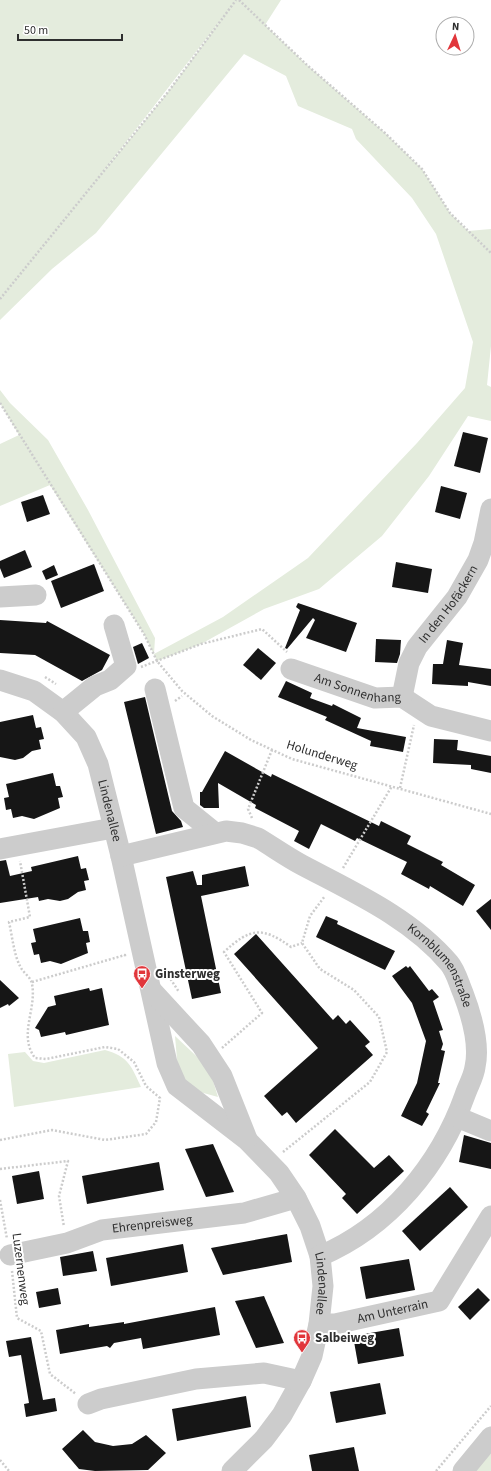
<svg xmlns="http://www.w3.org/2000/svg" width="491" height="1471" viewBox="0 0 491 1471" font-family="'Source Sans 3',sans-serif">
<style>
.green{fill:#e4ecdd;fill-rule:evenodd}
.building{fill:#161616}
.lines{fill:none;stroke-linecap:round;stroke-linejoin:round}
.path{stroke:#ccc;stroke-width:2.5;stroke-dasharray:2 2;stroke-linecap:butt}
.minor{stroke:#ccc;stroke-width:21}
.labels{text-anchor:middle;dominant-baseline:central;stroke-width:4;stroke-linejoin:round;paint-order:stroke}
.street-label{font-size:13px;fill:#2f2f2f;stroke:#fff}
.poi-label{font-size:13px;font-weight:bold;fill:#2f2f2f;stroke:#fff;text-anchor:start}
</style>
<rect width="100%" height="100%" fill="#fff"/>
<!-- green -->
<g class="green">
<path d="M0,0H281L265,25L307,65L385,133L422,169L450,213L468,231L491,229V346L487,385L491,387V421L468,416L429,476L382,536L319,589L264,609L201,644L157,661L144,634L50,485L0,506V444L19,435L0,403V390L10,403L48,440L88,510L155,638L154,654L223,617L308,558L417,443L465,388L473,342L436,234L412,198L356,139L352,129L298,106L286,76L244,54L96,233L52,269L0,320ZM223,17L168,92L99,177Z"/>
<polygon points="175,1036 209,1068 218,1097 189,1089 178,1071"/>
<path d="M105,1050C128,1056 132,1067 141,1087L14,1107L8,1054L25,1052L33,1061L44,1063Z"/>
<polygon points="491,1437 491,1471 463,1471"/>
</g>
<!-- building -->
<g class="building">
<polygon points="463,432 488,438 480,473 454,466"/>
<polygon points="441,486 467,493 460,519 435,512"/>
<polygon points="43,495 50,514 27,522 21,502"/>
<polygon points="25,550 32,567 4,578 0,568 0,561"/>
<polygon points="396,562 432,569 428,593 392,587"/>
<polygon points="94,564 104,591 61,608 51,581"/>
<polygon points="54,565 58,575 46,580 42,571"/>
<polygon points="298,603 357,623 346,652 306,638 315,620 313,618 287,649 285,648 300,610 296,607"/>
<polygon points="0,620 46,623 47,621 110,655 102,670 82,681 35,655 0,653"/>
<polygon points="376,639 401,640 400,654 397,663 375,662"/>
<polygon points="447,640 463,643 459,665 491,669 491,686 468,682 468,686 432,684 433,664 443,664"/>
<polygon points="142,643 149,658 138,664 133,647"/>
<polygon points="258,648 276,663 261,680 243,665"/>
<polygon points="286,681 312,693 310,698 332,706 333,704 361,718 357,728 406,737 403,752 370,746 371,741 325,720 327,717 278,697"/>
<polygon points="145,697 172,811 181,821 183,827 156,834 124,702"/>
<polygon points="33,715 36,728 41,727 44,739 39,740 41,749 32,751 23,758 15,760 0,757 0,722"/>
<polygon points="434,739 458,740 457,750 491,756 491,773 471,769 471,765 433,763"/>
<polygon points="225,751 271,777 272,774 379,826 381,821 411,836 407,844 443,862 441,865 475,885 463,906 430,886 429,889 401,874 407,862 357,838 355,841 321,824 309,849 294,841 299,831 255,808 256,805 218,783 219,808 204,808 200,805 200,792 202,792"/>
<polygon points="53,773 56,786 60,786 63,797 58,798 60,808 34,819 22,816 13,818 11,809 6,810 4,798 9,797 6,784"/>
<polygon points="78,856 81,869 86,868 89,880 84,881 86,890 78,892 68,899 60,901 48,899 39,901 38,897 0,903 0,861 6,860 10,876 32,871 31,867"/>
<polygon points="245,866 249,886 201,896 221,993 192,999 166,877 193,871 197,885 202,885 202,875"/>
<polygon points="491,899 491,930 476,911"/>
<polygon points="326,916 338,921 337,924 395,951 385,970 316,937"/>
<polygon points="80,918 83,931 88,931 90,942 86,943 88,953 61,964 50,961 41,963 39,954 34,955 31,943 36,942 33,929"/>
<polygon points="256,934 333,1020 338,1015 346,1024 350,1020 370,1042 365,1046 373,1055 296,1123 287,1112 282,1116 264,1096 318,1048 234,954"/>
<polygon points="406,966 408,968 410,966 429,991 432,989 439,997 433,1001 443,1030 439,1031 443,1044 441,1050 445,1051 438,1083 440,1083 426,1112 429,1114 422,1126 401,1116 417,1083 426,1041 412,1003 392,976"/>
<polygon points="0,980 19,998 9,1006 8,1004 0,1008"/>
<polygon points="89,988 90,991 102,988 109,1025 66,1035 65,1032 41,1037 39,1030 35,1028 48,1007 56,1005 54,996"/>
<polygon points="335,1129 374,1168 389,1155 404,1171 357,1214 342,1198 346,1194 309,1155"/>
<polygon points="464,1135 491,1143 491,1169 459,1162"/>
<polygon points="213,1144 234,1192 206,1197 185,1149"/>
<polygon points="159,1162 164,1190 87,1204 82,1176"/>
<polygon points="39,1171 44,1199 17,1204 12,1176"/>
<polygon points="450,1187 468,1207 420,1251 402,1231"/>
<polygon points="287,1234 292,1262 223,1275 211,1248"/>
<polygon points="183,1244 188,1272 111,1286 106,1258"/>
<polygon points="93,1251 97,1271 63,1276 60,1257"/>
<polygon points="409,1259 415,1290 366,1299 360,1267"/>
<polygon points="58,1288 61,1304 39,1308 36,1292"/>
<polygon points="478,1288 490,1300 470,1320 458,1307"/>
<polygon points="264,1296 284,1343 256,1348 235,1301"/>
<polygon points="215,1307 220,1335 143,1349 141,1338 114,1343 110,1348 107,1346 60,1354 56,1330 89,1324 89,1327 124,1322 124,1324"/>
<polygon points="399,1328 404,1356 358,1364 353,1336"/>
<polygon points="31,1337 43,1400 55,1398 57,1411 26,1417 24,1404 29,1403 21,1355 9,1357 6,1341"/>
<polygon points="380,1383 386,1414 336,1423 330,1392"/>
<polygon points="246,1396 251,1427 177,1441 172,1409"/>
<polygon points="83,1430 95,1442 113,1446 132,1444 146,1435 166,1453 148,1470 95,1471 79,1469 62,1449"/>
<polygon points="354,1447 359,1471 312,1471 309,1455"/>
</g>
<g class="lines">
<!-- path -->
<g class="path">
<polyline points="239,0 307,65 385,133 422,169 450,213 491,253"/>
<polyline points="0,299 168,92 236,0"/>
<polyline points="0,403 144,634 157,661 182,691 212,716 251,740 292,759 491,814"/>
<polyline points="141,667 201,644 262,629 287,652"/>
<polyline points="45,677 56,684"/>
<polyline points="175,701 182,696"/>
<polyline points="400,788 414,725"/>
<polyline points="252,818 248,809 272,750"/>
<polyline points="343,868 392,786"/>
<polyline points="164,969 179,992"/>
<polyline points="32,982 125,955 125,957"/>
<path d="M222,1048L262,1013L224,952C250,928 262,926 291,947L302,943"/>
<path d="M0,1140L52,1130L105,1140L146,1134L156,1122L160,1098L146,1086L134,1062L118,1049L105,1047L46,1059L35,1058C18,1035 37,1009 32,984C31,977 23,973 20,966C14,955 12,935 9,922L30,917L20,861"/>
<polyline points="283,1152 370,1082 387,1052 379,1017 354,990 320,969 302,943 310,916 325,896"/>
<polyline points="0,1169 68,1161 59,1196 64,1227"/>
<polyline points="0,1200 7,1239"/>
<polyline points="12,1271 17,1318 41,1331 50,1374 76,1394"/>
<polyline points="0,1460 9,1471"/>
<polyline points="436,1471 491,1406"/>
</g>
<!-- minor -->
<g class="minor">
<polyline points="0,597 36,595"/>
<path id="s1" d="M291,669L375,698L402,697L431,716L491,731"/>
<path id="s2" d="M0,680L34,691L63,712L86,737L98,764L121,856L167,1063L177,1086L247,1140L279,1173L296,1198L310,1226L320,1256L323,1286L319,1324L312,1356L301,1381L282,1415L264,1439L232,1471"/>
<polyline points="155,689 184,808 215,833"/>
<path id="s3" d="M402,697L409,663L417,647L457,597L478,560L484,543L491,509"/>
<polyline points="63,712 95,686 110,680 126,666 114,625"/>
<polyline points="0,849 113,828"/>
<path id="s4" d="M121,856L226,831L242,833L258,838C273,847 287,857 302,865C353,892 411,918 449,963C456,971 459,984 463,993C471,1014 480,1045 475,1067C474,1076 468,1086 465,1095C440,1165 389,1227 320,1256"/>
<polyline points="152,991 201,1044 222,1076 247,1139"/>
<polyline points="457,1117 491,1131"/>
<path id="s5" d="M10,1255L67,1243L102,1230L244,1213L296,1198"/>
<path id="s6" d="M319,1324H335L439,1301L491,1216"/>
<polyline points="88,1404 101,1399 196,1379 264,1373 301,1381"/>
<polyline points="463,1471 491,1437"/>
</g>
</g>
<!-- icons -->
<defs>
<g id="bus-pin" transform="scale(0.9)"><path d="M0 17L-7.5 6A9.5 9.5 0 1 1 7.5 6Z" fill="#e1363b" stroke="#fff"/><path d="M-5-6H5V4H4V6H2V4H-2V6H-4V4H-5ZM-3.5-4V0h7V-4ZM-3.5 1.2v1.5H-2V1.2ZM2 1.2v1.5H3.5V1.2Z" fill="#fff"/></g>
</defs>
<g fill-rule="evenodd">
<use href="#bus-pin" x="142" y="974"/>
<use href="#bus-pin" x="302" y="1338"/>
</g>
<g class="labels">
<!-- street labels -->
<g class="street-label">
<text stroke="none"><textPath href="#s3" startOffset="106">In den Hofäckern</textPath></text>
<text stroke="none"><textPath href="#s1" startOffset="70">Am Sonnenhang</textPath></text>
<text transform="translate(322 755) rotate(17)">Holunderweg</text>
<text stroke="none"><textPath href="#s2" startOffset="183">Lindenallee</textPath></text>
<text stroke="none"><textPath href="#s4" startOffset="367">Kornblumenstraße</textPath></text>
<text stroke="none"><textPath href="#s5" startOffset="146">Ehrenpreisweg</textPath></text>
<text transform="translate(21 1269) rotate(83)">Luzernenweg</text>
<text stroke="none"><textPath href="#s2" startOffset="722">Lindenallee</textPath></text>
<text stroke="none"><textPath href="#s6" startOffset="75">Am Unterrain</textPath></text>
</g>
<!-- poi labels -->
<g class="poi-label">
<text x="155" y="974">Ginsterweg</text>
<text x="315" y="1338">Salbeiweg</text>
</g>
</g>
<!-- north arrow -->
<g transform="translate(455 36) rotate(4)"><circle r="19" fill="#ffffff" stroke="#acacac"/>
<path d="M0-3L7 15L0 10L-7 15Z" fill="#e1363b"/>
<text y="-6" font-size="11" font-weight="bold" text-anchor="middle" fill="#2f2f2f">N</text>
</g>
<!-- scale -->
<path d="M18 34v6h104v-6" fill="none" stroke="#2f2f2f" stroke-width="2"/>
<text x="24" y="34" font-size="12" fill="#2f2f2f" stroke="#ffffff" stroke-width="3" paint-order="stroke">50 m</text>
</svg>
